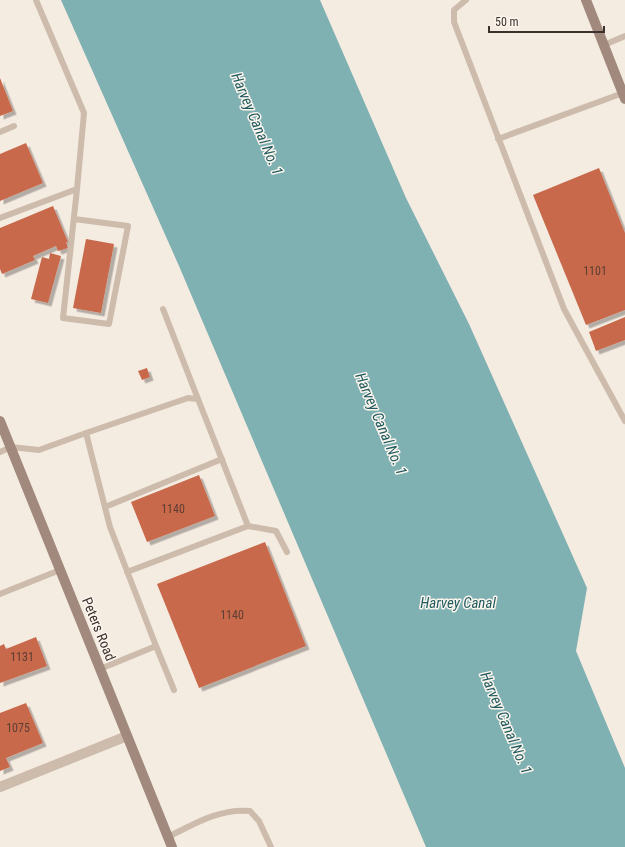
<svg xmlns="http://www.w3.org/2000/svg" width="625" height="847" viewBox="0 0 625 847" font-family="'Roboto Condensed',sans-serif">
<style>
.water{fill:#7fb0b2}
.building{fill:#c8694b;filter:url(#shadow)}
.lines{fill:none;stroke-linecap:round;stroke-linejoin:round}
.service{stroke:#cdbbac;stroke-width:6}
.minor{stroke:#cdbbac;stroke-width:10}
.secondary{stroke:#a18a7d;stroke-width:10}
.labels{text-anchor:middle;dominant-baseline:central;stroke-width:3;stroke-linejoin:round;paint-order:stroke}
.number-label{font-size:12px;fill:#5e3e33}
.street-label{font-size:14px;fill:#3b302b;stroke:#fbf5ee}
.water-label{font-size:15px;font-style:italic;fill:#1f5a5e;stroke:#fbf5ee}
</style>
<defs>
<filter id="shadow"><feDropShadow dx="3.5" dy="3.5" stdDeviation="0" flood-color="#0004"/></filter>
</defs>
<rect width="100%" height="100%" fill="#f4ebe1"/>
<!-- water -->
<polygon class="water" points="61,0 320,0 406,198 469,324 587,588 576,651 625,768 625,847 426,847 179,266"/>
<!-- building -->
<g class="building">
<polygon points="0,78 13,111 0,116"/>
<polygon points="26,143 43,183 0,201 0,154"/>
<polygon points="599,168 625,233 625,310 586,325 533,195"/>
<polygon points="53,206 68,242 66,242 68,248 58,251 56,246 33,256 35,260 2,274 0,269 0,228"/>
<polygon points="86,239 114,244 101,313 73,308"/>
<polygon points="50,253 61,256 48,303 31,299 42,257 49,259"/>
<polygon points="625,317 625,340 596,351 589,332"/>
<polygon points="147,368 150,377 142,380 138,371"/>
<polygon points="199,475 215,516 147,542 131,502"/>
<polygon points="265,542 306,646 199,688 157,584"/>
<polygon points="36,637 47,666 0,683 0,646 4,644 6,649"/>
<polygon points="26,703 43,743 6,758 10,767 0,771 0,713"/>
</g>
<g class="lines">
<!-- service -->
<g class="service">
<polyline points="36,0 84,113 77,189"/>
<polyline points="466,0 454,10 454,22 564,309 625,421"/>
<polyline points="604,45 625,36"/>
<polyline points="0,132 14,126"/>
<polyline points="498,139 623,93"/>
<polyline points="0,218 77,189 63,318 109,324 128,226 74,219"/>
<polyline points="163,309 198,399"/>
<polyline points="86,433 188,398 198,399 248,526 127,572"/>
<polyline points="0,452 11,447 39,450 86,433 110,527 156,646"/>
<polyline points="105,507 222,459"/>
<polyline points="248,526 276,531 287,552"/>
<polyline points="0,594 60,570"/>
<polyline points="100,669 156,646 174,690"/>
<path d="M168,837C194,824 220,808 250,811L259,821L271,847"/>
</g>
<!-- minor -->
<polyline class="minor" points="0,787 127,736"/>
<!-- secondary -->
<g class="secondary">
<polyline points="586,0 625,99"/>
<polyline points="0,421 172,847"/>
</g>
</g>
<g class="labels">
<!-- number labels -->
<g class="number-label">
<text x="595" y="271">1101</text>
<text x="173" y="509">1140</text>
<text x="232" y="615">1140</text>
<text x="22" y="657">1131</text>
<text x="18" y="728">1075</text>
</g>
<!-- street labels -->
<g class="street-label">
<text transform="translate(99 629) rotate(68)">Peters Road</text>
</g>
<!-- water labels -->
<g class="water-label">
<text transform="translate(257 124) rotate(67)">Harvey Canal No. 1</text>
<text transform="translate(381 424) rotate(67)">Harvey Canal No. 1</text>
<text x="458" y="603">Harvey Canal</text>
<text transform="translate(506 723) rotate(67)">Harvey Canal No. 1</text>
</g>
</g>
<!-- scale -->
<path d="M489 26v6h115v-6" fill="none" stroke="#3b302b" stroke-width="2"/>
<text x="495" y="26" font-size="12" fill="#3b302b" stroke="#fbf5ee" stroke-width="3" paint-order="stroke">50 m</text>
</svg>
